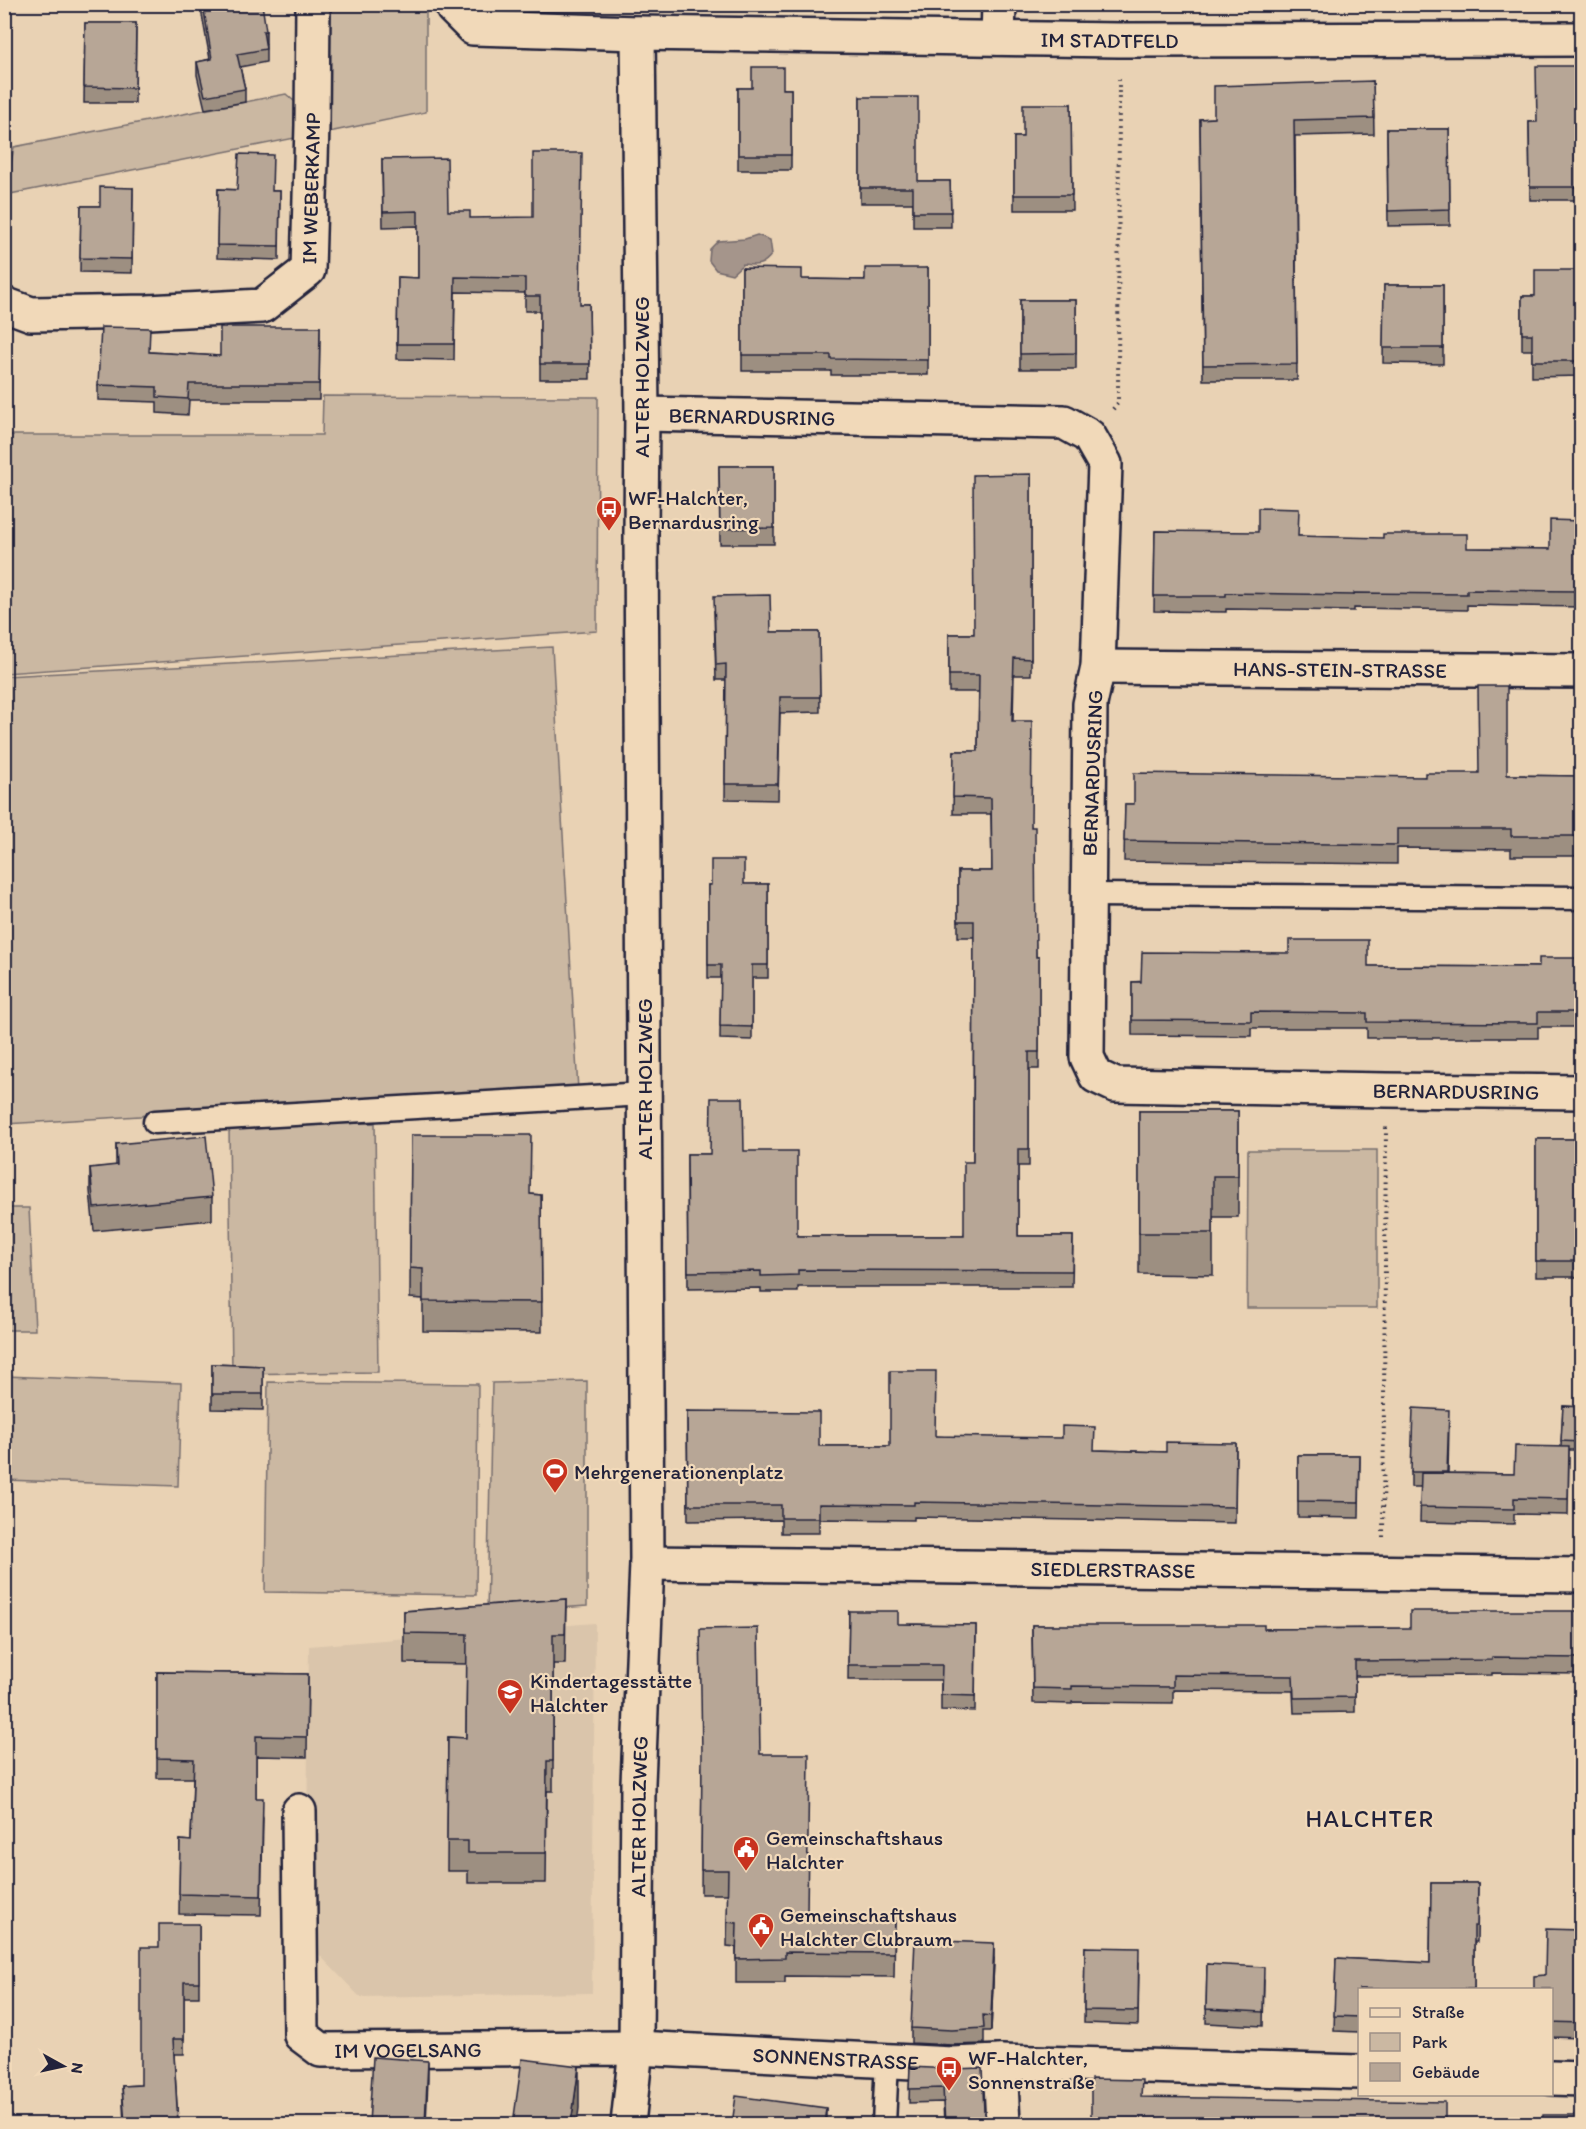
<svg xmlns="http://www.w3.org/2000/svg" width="1586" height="2129" viewBox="0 0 1586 2129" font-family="Itim,sans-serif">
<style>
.built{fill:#dac5ab}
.green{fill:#cbb8a2;stroke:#766d6e;stroke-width:1.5}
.water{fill:#a5958b;stroke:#71676b;stroke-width:1.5}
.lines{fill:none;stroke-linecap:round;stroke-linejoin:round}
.service-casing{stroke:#22223b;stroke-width:27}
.minor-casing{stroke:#22223b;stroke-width:38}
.path{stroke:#22223b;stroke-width:4;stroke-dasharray:1.5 4.5;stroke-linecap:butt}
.service{stroke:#f1d9b9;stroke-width:22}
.minor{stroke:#f1d9b9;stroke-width:33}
.wall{fill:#9d8f81;stroke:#22223b;stroke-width:1.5}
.shaded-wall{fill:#807469;stroke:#22223b;stroke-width:1.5}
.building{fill:#b7a696;stroke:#22223b;stroke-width:1.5}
.labels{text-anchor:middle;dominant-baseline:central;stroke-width:4.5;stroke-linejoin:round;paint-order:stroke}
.street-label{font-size:21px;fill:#22223b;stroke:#f1d9b9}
.poi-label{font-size:21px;fill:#22223b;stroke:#f1d9b9;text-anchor:start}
.quarter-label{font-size:24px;letter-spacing:1.5px;fill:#22223b;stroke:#f1d9b9}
</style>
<rect width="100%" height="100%" fill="#e9d2b4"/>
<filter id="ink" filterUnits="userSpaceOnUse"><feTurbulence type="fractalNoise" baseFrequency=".0167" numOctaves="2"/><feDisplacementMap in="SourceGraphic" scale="12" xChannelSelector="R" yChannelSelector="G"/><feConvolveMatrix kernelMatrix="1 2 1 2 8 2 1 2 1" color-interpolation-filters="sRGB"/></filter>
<g filter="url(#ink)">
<!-- built -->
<polygon class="built" points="595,1623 592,1993 360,1997 306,1941 309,1646"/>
<!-- green -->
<g class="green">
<polygon points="324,5 426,5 426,112 324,133"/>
<polygon points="286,94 295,102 295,138 5,195 14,147"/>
<polygon points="323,396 598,397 597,631 5,673 5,435 322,435"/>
<polygon points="552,647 578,1090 5,1124 5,676"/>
<polygon points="375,1123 378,1372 232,1374 229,1125"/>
<polygon points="1248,1150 1377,1150 1377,1308 1247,1308"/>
<polygon points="5,1208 29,1208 35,1330 5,1330"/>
<polygon points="5,1376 181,1383 178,1486 5,1480"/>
<polygon points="587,1381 587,1606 487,1613 492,1383"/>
<polygon points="268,1382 478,1384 476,1595 265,1592"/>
</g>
<!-- water -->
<path class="water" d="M757,235L770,240L772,254C763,266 757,266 743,264L732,274L716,270L709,261L710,249L718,241L745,239Z"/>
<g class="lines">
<!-- service casing -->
<g class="service-casing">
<g id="service">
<polyline points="1088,895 1582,898"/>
<polyline points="155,1122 644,1094"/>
<polyline points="884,2124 887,2061"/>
</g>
</g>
<!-- minor casing -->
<g class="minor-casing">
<g id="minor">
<path id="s1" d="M453,4V8L473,28L638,33L1119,40L1582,39"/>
<polyline points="998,38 999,4"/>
<path id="s2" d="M4,304L31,314L148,312L262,306L308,270L312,125L313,4"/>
<path id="s3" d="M642,414L1064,422L1089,436L1105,464L1098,667L1090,704L1087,1057L1096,1076L1115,1085L1386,1090L1582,1092"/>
<path id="s4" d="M1098,667L1582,671"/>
<path id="s5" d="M647,1563L1582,1575"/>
<path id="s6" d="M299,1811L301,2035L321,2050L636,2048L952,2064L1000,2062L1360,2072"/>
<polyline points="1000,2062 1003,2124"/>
<polyline points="1552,2078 1582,2079"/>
<path id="s7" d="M628,2124L636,2048L638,1783L647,1563L641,533L642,414L638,33"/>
</g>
</g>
<!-- path -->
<g class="path">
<polyline points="1113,409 1118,403 1119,76"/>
<polyline points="1383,1537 1386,1127"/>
</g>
<!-- service -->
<use href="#service" class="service"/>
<!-- minor -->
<use href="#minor" class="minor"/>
</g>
<!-- wall -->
<g class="wall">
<polygon points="202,4 266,44 266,62 240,67 245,89 245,102 205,109 197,75 197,62 210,59 202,15"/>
<polygon points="85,23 136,23 135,103 84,103"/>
<polygon points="1581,66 1581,200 1530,200 1529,122 1536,122"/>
<polygon points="1373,81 1374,134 1295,136 1297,380 1203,380 1200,119 1214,118"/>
<polygon points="738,88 791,89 791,170 738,170"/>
<polygon points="860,97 918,181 950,181 951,227 913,227 913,203 860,203"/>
<polygon points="1071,104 1072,210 1014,210 1014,137 1023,137"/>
<polygon points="1387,129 1449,129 1450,225 1388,226"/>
<polygon points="382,159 448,211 470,218 580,304 589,304 590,379 540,379 540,311 525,311 525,293 455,292 454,360 397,359 398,277 418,278 418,226 383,227"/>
<polygon points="133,188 132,273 80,272 81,206 100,206"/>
<polygon points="218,189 280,191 279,260 217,258"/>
<polygon points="742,268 802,279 865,280 928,268 928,375 831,375 831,371 742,371"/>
<polygon points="1581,270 1581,376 1532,377 1532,350 1522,350 1522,296 1535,296"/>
<polygon points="1384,285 1443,285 1443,364 1383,363"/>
<rect x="1020" y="300" width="56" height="69"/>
<polygon points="320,327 319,400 189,400 188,415 157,413 157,402 98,400 98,385 150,352 220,356"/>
<polygon points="719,466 774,466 774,544 720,544"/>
<polygon points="1031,474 1031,675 1014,675 1013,721 1031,827 1036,957 1039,957 1039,1069 1029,1069 1029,1166 1018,1166 1018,1236 1073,1236 1072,1287 798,1287 798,1292 761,1292 761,1288 688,1289 687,1154 710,1154 744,1151 797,1236 964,1236 973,1162 974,937 958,937 958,871 992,871 991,814 953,814 954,751 978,751 979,692 949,692 949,634 974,634"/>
<polygon points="1581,521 1581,607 1467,605 1467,610 1354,608 1354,611 1226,609 1226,612 1154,611 1155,531 1299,536 1467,548 1550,549"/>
<polygon points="714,611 771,632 819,632 820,712 780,713 778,800 725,799 726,680 716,680"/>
<polygon points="1507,775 1581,776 1581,856 1511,856 1511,849 1397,848 1397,864 1124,861 1125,804 1134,804 1425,777"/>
<polygon points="768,884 768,978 752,978 752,1040 720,1039 721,978 708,978 708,885"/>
<polygon points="1581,958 1581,1027 1538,1027 1538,1038 1367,1038 1367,1028 1251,1028 1251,1036 1132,1035 1132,982 1368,966 1539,967"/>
<polygon points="1139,1111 1238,1111 1238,1217 1213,1217 1213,1275 1139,1274"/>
<polygon points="411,1135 530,1194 541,1195 542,1332 423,1331 423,1299 410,1298"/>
<rect x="1536" y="1139" width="45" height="138"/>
<polygon points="116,1144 212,1197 212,1220 94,1231 90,1191 90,1168 116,1166"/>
<polygon points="212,1364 263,1366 263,1410 212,1409"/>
<polygon points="1563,1406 1581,1407 1581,1450 1569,1450 1568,1515 1514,1514 1514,1524 1420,1522 1421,1487 1411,1487 1411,1472 1449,1425 1448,1473 1514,1474 1561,1447"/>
<polygon points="687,1411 819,1446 890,1446 936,1436 1095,1450 1166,1452 1236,1443 1235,1523 914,1517 914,1520 819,1519 819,1533 781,1533 781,1520 688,1521"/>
<polygon points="1298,1455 1360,1455 1359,1518 1298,1517"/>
<polygon points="566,1599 565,1664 553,1664 553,1791 547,1791 546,1883 468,1883 468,1871 447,1871 448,1737 466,1738 467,1664 404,1663 404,1611"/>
<polygon points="849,1611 898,1624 976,1625 975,1711 941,1710 941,1680 848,1680"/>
<polygon points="1581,1611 1581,1674 1492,1673 1492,1675 1355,1676 1355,1712 1294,1713 1293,1691 1173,1690 1173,1703 1072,1702 1072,1704 1033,1703 1032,1625 1264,1629 1410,1628"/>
<polygon points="157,1672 308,1674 307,1757 256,1756 256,1798 263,1818 261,1915 179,1914 180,1840 191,1841 193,1778 157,1778"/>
<polygon points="760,1754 808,1916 895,1917 894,1977 785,1976 785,1983 736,1983 736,1947 727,1946 728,1894 701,1894 702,1767"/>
<polygon points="1431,1883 1478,1883 1477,1942 1474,1942 1474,1989 1359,1989 1359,2032 1334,2031 1336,1958 1430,1963"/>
<polygon points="199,1924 199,1997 184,1997 184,2054 174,2054 178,2124 124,2124 122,2086 141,2085"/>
<polygon points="1085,1947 1139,1962 1138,2025 1084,2023"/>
<polygon points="994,1959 991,2031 984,2031 984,2044 952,2045 911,2043 911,2028"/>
<polygon points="1207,1964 1264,1980 1263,2026 1206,2023"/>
<polygon points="1580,1971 1581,1971 1581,2038 1551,2037 1551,1989 1545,1975"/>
<polygon points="910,2067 984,2111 987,2124 944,2124 943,2102 909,2103"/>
</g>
<!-- shaded-wall -->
<g class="shaded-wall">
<rect x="263" y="31" width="3" height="13"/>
<polygon points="994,1943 994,1959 991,2031 991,2016"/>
<polygon points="428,2061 428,2080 426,2124 425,2124"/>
<polygon points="579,2066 579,2108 577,2124 571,2124"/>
<polygon points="826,2108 826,2124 824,2124"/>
</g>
<!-- building -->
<g class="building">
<polygon points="203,4 262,4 266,31 263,31 266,49 237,54 245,89 205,96 197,62 212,59"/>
<polygon points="85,23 136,23 135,88 84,87"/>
<polygon points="1536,66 1581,66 1581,187 1530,187 1529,122 1537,122"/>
<polygon points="752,67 783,67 783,89 791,89 791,155 738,155 738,88 752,88"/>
<polygon points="1373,81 1374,118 1294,120 1297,364 1203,365 1200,119 1214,118 1214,86"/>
<polygon points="860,97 918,97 918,181 950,181 951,212 913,212 913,188 860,188"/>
<polygon points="1023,104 1071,104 1072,195 1014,195 1014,137 1023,137"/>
<polygon points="1387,129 1449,129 1450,209 1388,211"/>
<polygon points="533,153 582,153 580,304 589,304 590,364 540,364 540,296 525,296 525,278 455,277 454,344 397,344 398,277 418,278 418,211 383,212 382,159 447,158 448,211 470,211 470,218 533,217"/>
<polygon points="239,154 273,155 272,191 280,191 279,246 217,245 218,189 237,190"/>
<polygon points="100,187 133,188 132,259 80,258 81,206 100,206"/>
<polygon points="742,268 802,269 802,279 865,280 865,268 928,268 928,360 831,359 831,355 742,355"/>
<polygon points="1535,270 1581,270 1581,361 1532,361 1532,334 1522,334 1522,296 1535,296"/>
<polygon points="1384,285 1443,285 1443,348 1383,348"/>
<polygon points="1020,300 1076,300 1076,353 1020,354"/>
<polygon points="101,327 150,328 149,352 220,356 220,327 320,327 319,384 189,384 188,399 157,397 157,387 98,385"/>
<polygon points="719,466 774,466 774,528 720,529"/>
<polygon points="1031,474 1031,659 1014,658 1012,721 1032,721 1031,827 1035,827 1036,957 1039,957 1039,1052 1029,1052 1029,1149 1018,1149 1018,1236 1073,1236 1072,1271 798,1270 798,1275 761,1276 761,1271 688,1272 687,1154 710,1154 711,1098 743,1098 744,1151 797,1151 797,1236 964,1236 964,1162 973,1162 974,921 958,921 958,871 992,871 991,798 953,797 954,751 978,751 979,675 949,675 949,634 974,634 973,475"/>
<polygon points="1258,508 1299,509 1298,536 1383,538 1383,534 1467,534 1467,548 1550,549 1550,520 1581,521 1581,591 1467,590 1467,594 1354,593 1354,595 1226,593 1226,596 1154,596 1155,531 1258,532"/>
<polygon points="770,595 771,632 819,632 820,697 780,697 778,784 725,784 726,664 716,665 714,596"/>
<polygon points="1478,686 1507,686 1507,775 1581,776 1581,836 1511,836 1511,829 1397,829 1397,845 1124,841 1125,804 1134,804 1134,773 1425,777 1425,773 1479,773"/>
<polygon points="711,860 744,860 744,884 768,884 768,965 752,965 752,1027 720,1026 721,965 708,965 708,885 711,885"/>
<polygon points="1289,940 1368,940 1368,966 1539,967 1539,958 1581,958 1581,1012 1538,1012 1538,1023 1367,1022 1367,1013 1251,1012 1251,1021 1132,1020 1132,982 1141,982 1142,952 1289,953"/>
<polygon points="1139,1111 1238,1111 1238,1176 1213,1176 1213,1233 1139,1233"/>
<polygon points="411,1135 531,1135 530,1194 541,1195 542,1302 423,1301 423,1269 410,1268"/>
<polygon points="206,1136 212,1197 94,1208 90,1168 117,1165 116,1144"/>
<rect x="1536" y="1139" width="45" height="122"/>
<polygon points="212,1364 263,1366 263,1394 212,1394"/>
<polygon points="890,1371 936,1371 935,1436 1062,1438 1062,1426 1095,1427 1094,1450 1166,1452 1166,1442 1236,1443 1235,1507 914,1502 914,1505 819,1504 819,1518 781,1518 781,1505 688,1505 687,1411 819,1412 819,1446 890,1446"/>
<polygon points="1563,1406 1581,1407 1581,1442 1561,1441"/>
<polygon points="1413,1408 1449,1410 1447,1472 1411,1472"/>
<polygon points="1515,1446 1569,1447 1568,1499 1514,1498 1514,1509 1420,1507 1421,1473 1514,1474"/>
<polygon points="1298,1455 1360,1455 1359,1502 1298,1501"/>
<polygon points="566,1599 565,1634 553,1634 553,1761 547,1761 546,1853 468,1853 468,1841 447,1841 448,1737 466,1738 467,1634 404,1633 404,1611"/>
<polygon points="849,1611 898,1611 898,1624 976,1625 975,1696 941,1695 942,1665 848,1665"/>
<polygon points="1410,1611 1581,1611 1581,1658 1492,1657 1492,1660 1355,1661 1355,1697 1294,1698 1293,1676 1173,1675 1173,1687 1072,1686 1072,1689 1033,1688 1032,1625 1264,1625 1264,1629 1410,1628"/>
<polygon points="758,1628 760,1754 809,1754 807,1916 895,1917 894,1953 785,1952 785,1958 736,1959 737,1923 727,1922 728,1870 701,1870 702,1754 700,1629"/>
<polygon points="157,1672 308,1674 307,1737 256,1736 256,1798 263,1798 261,1896 179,1894 180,1840 191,1841 194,1759 157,1758"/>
<polygon points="1431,1883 1478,1883 1477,1926 1474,1926 1474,1989 1359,1989 1359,2017 1334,2016 1336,1958 1430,1963"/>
<polygon points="159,1924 199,1924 199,1982 184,1982 184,2039 173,2039 178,2124 125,2124 122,2086 141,2085 141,1947 159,1947"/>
<polygon points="1546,1929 1580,1930 1580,1971 1581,1971 1581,2023 1551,2022 1551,1989 1534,1989 1534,1976 1545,1975"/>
<polygon points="915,1940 994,1943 991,2016 983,2015 984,2028 952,2030 911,2028"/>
<polygon points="1085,1947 1139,1948 1138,2011 1084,2010"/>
<polygon points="1207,1964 1264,1967 1263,2012 1206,2009"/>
<polygon points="373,2057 428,2061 425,2124 369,2124"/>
<polygon points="522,2059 579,2066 571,2124 513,2124"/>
<polygon points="910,2067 951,2069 982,2068 984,2111 987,2119 987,2124 945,2124 943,2088 909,2089"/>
<polygon points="1091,2079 1142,2080 1141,2097 1445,2102 1445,2124 1091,2124"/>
<polygon points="736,2096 826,2108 824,2124 732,2124"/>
<polygon points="1543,2115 1581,2115 1581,2124 1542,2124"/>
</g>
</g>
<!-- icons -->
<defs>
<g id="bus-pin" transform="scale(1.35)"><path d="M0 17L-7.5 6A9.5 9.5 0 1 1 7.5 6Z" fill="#c8321e" stroke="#f1d9b9"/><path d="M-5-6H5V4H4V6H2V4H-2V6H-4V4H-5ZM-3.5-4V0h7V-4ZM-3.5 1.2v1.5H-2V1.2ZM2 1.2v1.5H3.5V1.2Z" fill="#fff"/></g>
<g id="stadium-pin" transform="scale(1.35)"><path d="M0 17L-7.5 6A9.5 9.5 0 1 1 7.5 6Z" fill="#c8321e" stroke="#f1d9b9"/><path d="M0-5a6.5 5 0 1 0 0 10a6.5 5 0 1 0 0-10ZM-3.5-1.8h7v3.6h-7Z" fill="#fff"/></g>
<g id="school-pin" transform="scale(1.35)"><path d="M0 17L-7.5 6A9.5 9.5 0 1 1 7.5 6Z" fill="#c8321e" stroke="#f1d9b9"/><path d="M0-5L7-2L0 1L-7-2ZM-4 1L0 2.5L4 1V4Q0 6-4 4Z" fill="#fff"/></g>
<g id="civic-pin" transform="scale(1.35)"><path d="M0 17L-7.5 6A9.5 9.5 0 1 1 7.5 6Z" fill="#c8321e" stroke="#f1d9b9"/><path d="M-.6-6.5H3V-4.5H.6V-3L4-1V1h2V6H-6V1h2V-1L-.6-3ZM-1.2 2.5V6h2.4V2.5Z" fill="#fff"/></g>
</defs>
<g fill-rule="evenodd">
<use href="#bus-pin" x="609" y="509"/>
<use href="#stadium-pin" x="555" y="1471"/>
<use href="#school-pin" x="510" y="1692"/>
<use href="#civic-pin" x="746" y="1849"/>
<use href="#civic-pin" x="761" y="1926"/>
<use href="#bus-pin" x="949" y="2069"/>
</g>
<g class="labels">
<!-- street labels -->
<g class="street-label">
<text stroke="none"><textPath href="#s1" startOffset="669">IM STADTFELD</textPath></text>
<text stroke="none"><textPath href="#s2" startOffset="400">IM WEBERKAMP</textPath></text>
<text transform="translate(641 377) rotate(-90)">ALTER HOLZWEG</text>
<text stroke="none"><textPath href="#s3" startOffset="110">BERNARDUSRING</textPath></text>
<text stroke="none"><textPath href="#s4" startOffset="242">HANS-STEIN-STRASSE</textPath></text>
<text transform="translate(1092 773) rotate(-88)">BERNARDUSRING</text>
<text transform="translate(644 1079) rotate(-90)">ALTER HOLZWEG</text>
<text stroke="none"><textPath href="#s3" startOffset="1460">BERNARDUSRING</textPath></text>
<text stroke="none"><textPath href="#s5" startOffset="466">SIEDLERSTRASSE</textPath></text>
<text stroke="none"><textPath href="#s7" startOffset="308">ALTER HOLZWEG</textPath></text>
<text stroke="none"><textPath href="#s6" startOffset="336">IM VOGELSANG</textPath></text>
<text stroke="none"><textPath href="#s6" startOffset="764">SONNENSTRASSE</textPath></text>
</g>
<!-- poi labels -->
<g class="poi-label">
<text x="628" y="497">WF-Halchter,<tspan x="628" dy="24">Bernardusring</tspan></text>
<text x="574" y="1471">Mehrgenerationenplatz</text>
<text x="530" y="1680">Kindertagesstätte<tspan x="530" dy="24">Halchter</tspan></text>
<text x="766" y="1837">Gemeinschaftshaus<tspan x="766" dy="24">Halchter</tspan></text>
<text x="780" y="1914">Gemeinschaftshaus<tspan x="780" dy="24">Halchter Clubraum</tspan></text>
<text x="968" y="2057">WF-Halchter,<tspan x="968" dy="24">Sonnenstraße</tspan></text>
</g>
<!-- quarter labels -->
<g class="quarter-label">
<text x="1370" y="1818">HALCHTER</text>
</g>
</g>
<!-- margin -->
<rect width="1586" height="2129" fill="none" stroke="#f1d9b9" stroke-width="24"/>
<rect x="12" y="12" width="1562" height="2105" fill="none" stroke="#22223b" stroke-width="2" filter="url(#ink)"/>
<!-- legend -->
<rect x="1358" y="1988" width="195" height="108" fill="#f1d9b9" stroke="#9e9087" stroke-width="1.5"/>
<rect x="1370" y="2008" width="30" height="9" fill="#f1d9b9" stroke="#9e9087" stroke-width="1.5"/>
<text x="1412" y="2018" font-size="18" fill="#22223b">Straße</text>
<rect x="1370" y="2033" width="30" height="18" fill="#cbb8a2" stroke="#9e9087" stroke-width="1.5"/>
<text x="1412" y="2048" font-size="18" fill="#22223b">Park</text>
<rect x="1370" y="2063" width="30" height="18" fill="#b7a696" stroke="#9e9087" stroke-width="1.5"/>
<text x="1412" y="2078" font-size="18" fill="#22223b">Gebäude</text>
<!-- north arrow -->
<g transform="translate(63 2066) rotate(98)" stroke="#f1d9b9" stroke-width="4.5" paint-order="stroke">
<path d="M0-4.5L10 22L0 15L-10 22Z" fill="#22223b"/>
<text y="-9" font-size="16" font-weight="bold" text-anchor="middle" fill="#22223b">N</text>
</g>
</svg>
